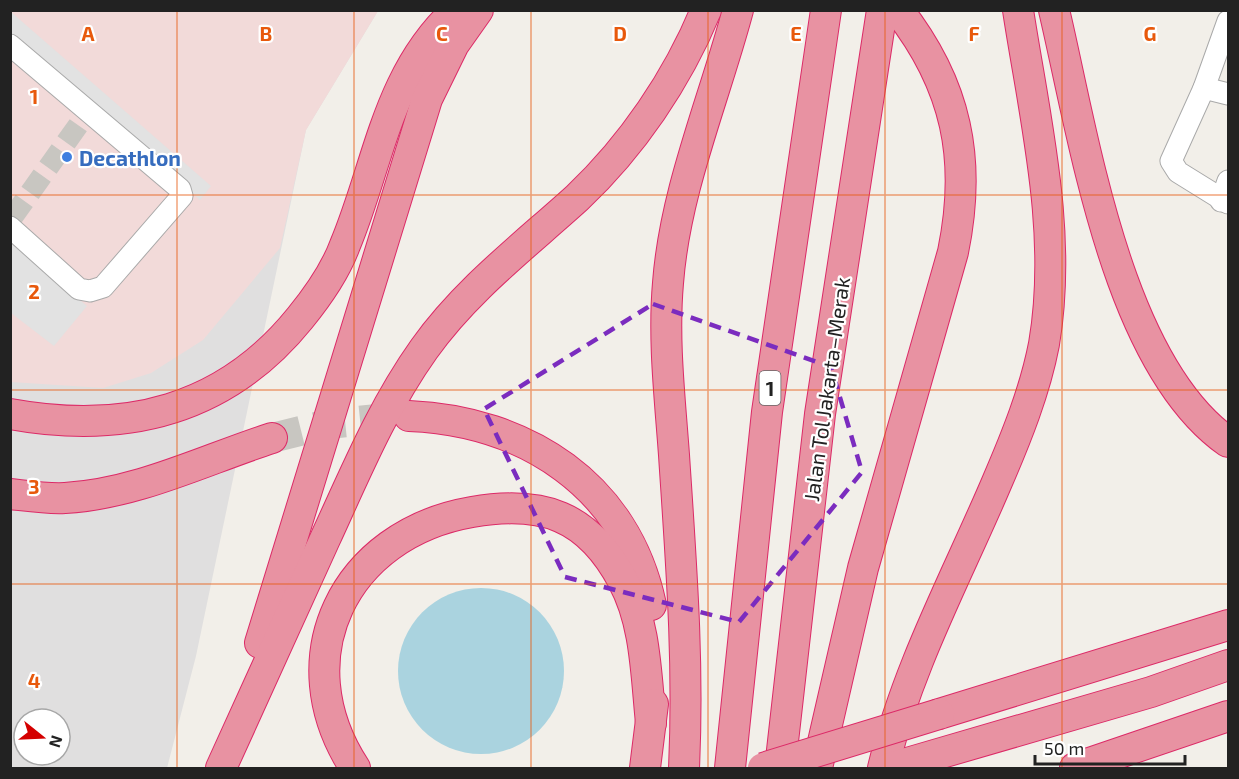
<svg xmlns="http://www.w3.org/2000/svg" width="1239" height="779" viewBox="0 0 1239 779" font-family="'Exo 2',sans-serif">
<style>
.residential{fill:#e0dfdf;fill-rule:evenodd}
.commercial{fill:#f2dad9}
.parking{fill:#e2e2e2}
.water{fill:#aad3df}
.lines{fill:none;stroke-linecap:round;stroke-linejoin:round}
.minor-tunnel{stroke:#c8c6c1;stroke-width:21;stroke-dasharray:21 10;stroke-linecap:butt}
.highway-tunnel{stroke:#c8c6c1;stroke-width:30;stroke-dasharray:30 15;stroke-linecap:butt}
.minor-casing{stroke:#a9a9a9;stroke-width:23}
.highway-casing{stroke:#dc2a67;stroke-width:32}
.minor{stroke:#fff;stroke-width:21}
.highway{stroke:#e892a2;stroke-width:30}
.highway-bridge-casing{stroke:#dc2a67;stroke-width:32;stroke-linecap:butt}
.highway-bridge{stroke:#e892a2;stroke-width:30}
.marked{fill:none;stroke:#7b2cbf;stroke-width:4.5;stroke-dasharray:12 8;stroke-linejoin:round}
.grid{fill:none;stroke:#e8590c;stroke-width:1.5;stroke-opacity:0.55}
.shop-dot{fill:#3f7fe0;stroke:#fff;stroke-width:2}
.labels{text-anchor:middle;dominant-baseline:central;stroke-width:4.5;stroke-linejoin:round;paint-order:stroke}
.shield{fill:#fff;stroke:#646464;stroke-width:1.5}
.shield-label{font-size:20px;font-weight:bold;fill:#222}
.shop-label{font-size:21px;font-weight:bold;fill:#366cbe;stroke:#fff;text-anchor:start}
.street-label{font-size:21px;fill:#222;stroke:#fff}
.grid-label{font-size:20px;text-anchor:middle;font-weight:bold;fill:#e8590c;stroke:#fff;stroke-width:4.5;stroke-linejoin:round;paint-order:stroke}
</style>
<rect width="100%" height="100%" fill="#f2efe9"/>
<!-- residential -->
<path class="residential" d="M10,11H378L306,130L196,656L167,768H11ZM24,719H60V755H24Z"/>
<!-- commercial -->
<polygon class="commercial" points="10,11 378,11 306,130 280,248 203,340 151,373 103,388 11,382"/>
<!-- parking -->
<g class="parking">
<polygon points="11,12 211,186 200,200 11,36"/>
<polygon points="10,242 87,306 54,346 11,313"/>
</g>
<!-- water -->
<circle class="water" cx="481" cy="671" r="83"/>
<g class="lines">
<!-- minor-tunnel -->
<polyline class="minor-tunnel" points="12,218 82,120"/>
<!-- highway-tunnel -->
<polyline class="highway-tunnel" points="272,438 328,424 406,416"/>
<!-- minor casing -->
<g class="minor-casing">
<g id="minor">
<polyline points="1228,21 1204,88 1171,161 1178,172 1228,203"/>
<polyline points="10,45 180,189 182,196 103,287 90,291 79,289 10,227"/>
<polyline points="1204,88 1228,94"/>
<polyline points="1221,201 1228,181"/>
</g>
</g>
<!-- highway casing -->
<g class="highway-casing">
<g id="highway">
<path d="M1054,10C1084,137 1117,364 1228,442"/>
<path d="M10,414C125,435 225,411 300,318C318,296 335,272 345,245C379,164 387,73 457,10"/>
<path d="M409,416C526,421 626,485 651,605"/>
<path d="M10,494C28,496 47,499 65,498C137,494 204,460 272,438"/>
<polyline points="260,643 427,99 454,44 478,10"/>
<polyline points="939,714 1228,625"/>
<path d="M221,768C255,692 290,616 325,539C355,474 382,408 424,349C466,290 524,246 577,198C632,146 677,80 706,10"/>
<path d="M355,768C283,658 344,534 472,512C542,500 588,515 623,581C646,623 646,676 651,723"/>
<polyline points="645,768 653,704"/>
<path d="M684,768C689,661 681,562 674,455C670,399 663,340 668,283C675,190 714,100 738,10"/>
<polyline points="730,768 767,412 826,10"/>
<polyline points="780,768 820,414 882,10"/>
<path d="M817,768L863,568L953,252C972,160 957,85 898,10"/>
<path d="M883,768C907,668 957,576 997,482C1016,438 1035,391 1044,344C1063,233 1035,120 1018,10"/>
<polyline points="890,768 1151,692 1228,665"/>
<polyline points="1075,768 1228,716"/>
</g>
</g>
<!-- minor -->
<use href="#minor" class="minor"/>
<!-- highway -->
<use href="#highway" class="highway"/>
<!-- highway-bridge casing -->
<g class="highway-bridge-casing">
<polyline id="highway-bridge" points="763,768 939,714"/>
</g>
<!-- highway-bridge -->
<use href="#highway-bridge" class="highway-bridge"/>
</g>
<!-- marked area -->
<path class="marked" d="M653,304L831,367L862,472L739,622L565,577L484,409Z"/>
<!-- grid -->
<path class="grid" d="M177,10V768M354,10V768M531,10V768M708,10V768M885,10V768M1062,10V768M10,195H1228M10,390H1228M10,584H1228"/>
<!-- markers -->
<circle class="shop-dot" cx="67" cy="157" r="6"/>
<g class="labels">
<!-- shield labels -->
<rect class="shield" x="759.5" y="371" width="21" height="34" rx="4.5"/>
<g class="shield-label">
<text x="770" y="388">1</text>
</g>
<!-- shop labels -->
<g class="shop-label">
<text x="79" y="157">Decathlon</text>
</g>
<!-- street labels -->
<g class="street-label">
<text transform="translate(826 389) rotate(-82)">Jalan Tol Jakarta–Merak</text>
</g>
</g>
<g class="grid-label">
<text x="88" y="41">A</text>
<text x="266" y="41">B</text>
<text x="442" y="41">C</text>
<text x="620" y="41">D</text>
<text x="796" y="41">E</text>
<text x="974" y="41">F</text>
<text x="1150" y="41">G</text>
<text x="34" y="104">1</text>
<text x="34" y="299">2</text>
<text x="34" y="494">3</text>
<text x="34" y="688">4</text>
</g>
<!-- border -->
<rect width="1239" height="779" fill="none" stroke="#222222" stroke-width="24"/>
<!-- north arrow -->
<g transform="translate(42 737) rotate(108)"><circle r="28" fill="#ffffff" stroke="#a7a7a7" stroke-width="1.5"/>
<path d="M0-4.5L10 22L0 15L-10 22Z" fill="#d40000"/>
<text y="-9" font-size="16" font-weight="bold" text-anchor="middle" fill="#222222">N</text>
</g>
<!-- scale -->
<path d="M1035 755v9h150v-9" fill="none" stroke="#222222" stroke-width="3"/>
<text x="1044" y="755" font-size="18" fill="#222222" stroke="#ffffff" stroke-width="4.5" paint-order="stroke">50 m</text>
</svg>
